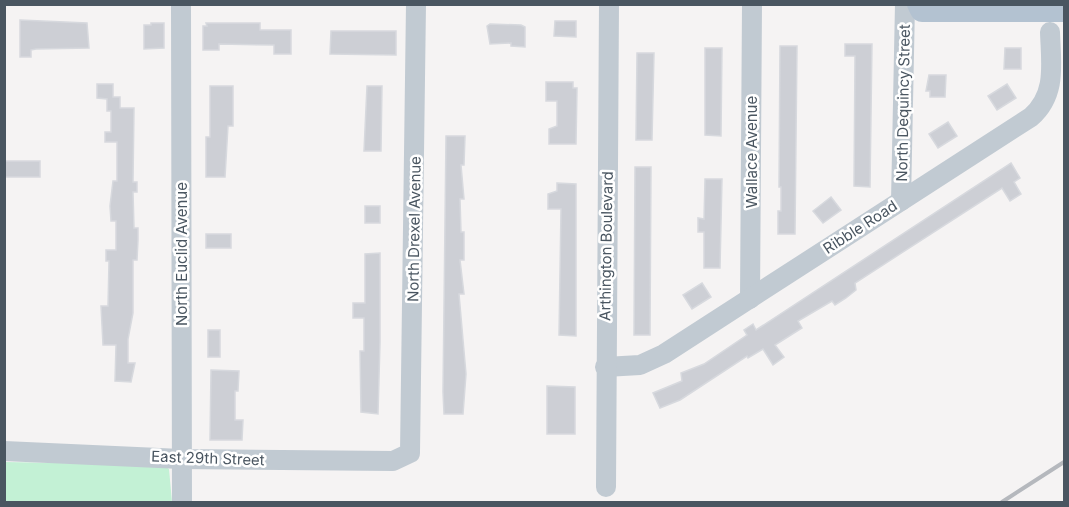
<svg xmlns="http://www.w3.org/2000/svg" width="1069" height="507" viewBox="0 0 1069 507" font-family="Inter,sans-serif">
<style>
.green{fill:#c3f1d5}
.building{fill:#cdcfd5;stroke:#d7d9de;stroke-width:1.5}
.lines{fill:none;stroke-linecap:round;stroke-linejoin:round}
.minor{stroke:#c1cad2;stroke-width:20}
.major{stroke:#b3c2d1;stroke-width:24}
.rail{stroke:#b5b8bd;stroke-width:4}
.labels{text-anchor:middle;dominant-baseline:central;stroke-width:5;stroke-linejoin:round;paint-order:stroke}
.street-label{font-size:15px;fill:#4a5661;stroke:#fff}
</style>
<rect width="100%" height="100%" fill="#f5f3f3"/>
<!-- green -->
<polygon class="green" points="5,462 162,465 169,469 172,502 5,502"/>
<!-- building -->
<g class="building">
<polygon points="20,20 87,23 89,48 36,49 31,50 31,57 20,57"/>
<polygon points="555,21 576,21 576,37 554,36"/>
<polygon points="151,23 164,23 164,48 144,49 144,25 151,25"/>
<polygon points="206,23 260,23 260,30 291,30 291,54 274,54 274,45 219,44 219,50 203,50 203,26 207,26"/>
<polygon points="490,24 521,25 525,27 525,47 511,46 511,43 490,44 487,26"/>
<polygon points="331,31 396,31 396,55 330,54"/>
<polygon points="845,44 872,44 870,187 854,186 855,56 845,56"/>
<polygon points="780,46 797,46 795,234 778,234 778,211 781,211 781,187 779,187"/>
<polygon points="705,48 722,48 721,136 705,135"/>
<polygon points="1005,48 1021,48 1021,69 1004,69"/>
<polygon points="637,53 654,53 652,140 636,140"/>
<polygon points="929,75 946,75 945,97 930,97 930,91 926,91"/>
<polygon points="546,82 573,82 573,88 577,88 576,144 549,144 549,129 557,126 557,101 546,101"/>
<polygon points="97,84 113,84 113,97 120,97 120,108 134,108 133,182 137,182 137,192 133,192 134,228 138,228 138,240 137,260 133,260 133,313 128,339 128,363 135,363 131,382 115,381 116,345 103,345 101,306 108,306 109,261 106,261 106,250 116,250 116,221 111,221 110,206 113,181 117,181 117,142 105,142 105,132 111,132 111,111 107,111 107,99 97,98"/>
<polygon points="1007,84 1016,98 997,110 988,96"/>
<polygon points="210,86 233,86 233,126 228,126 225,177 206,177 206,137 210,137"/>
<polygon points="367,86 382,86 381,151 364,151"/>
<polygon points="948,122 957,136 938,148 929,134"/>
<polygon points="446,136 465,136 464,165 461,165 464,199 460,199 461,232 464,232 464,260 460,260 464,294 459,294 466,374 463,414 444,414 443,392"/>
<rect x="4" y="161" width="36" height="16"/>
<polygon points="1011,163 1020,178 1014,182 1021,194 1010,201 1002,188 855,283 856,290 846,298 835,305 832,301 798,321 802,328 775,345 784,357 773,365 763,349 748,358 747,356 680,400 660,408 653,393 682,381 681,373 704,364 747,335 744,330 753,324 756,330"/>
<polygon points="635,167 651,167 650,335 634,335"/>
<polygon points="705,179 722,179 720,268 704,268 704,232 698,232 698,218 704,219"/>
<polygon points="557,183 576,184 576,336 559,335 561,209 548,209 548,194 557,191"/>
<polygon points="831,197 841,210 823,223 813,211"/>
<rect x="365" y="206" width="15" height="17"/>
<rect x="206" y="234" width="25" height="14"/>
<polygon points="380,253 380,342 378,414 361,412 360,351 364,351 364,318 353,318 353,303 365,303 365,254"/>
<polygon points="702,283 711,297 692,309 683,295"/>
<rect x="208" y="330" width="12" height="27"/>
<polygon points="211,370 239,371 238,391 235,391 235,420 243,420 242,440 210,440"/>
<polygon points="547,386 575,387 575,434 547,434"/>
</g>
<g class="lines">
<!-- minor -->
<g class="minor">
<polyline points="181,4 182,502"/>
<polyline points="901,201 905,4"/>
<polyline points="750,299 752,4"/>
<path d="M605,367L640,365L664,354L1031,117C1057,94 1051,64 1050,32"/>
<polyline points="4,451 181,459 393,461 410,453 416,4"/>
<polyline points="606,487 609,4"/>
</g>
<!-- major -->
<polyline class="major" points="919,4 922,10 1064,10"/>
<!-- rail -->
<polyline class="rail" points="1002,502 1064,462"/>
</g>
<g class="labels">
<!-- street labels -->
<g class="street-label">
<text transform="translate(903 103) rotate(-89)">North Dequincy Street</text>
<text transform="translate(751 152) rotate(-90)">Wallace Avenue</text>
<text transform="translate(860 227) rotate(-33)">Ribble Road</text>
<text transform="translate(414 229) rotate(-89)">North Drexel Avenue</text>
<text transform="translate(606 246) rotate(-89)">Arthington Boulevard</text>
<text transform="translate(181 254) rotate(-90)">North Euclid Avenue</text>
<text transform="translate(208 458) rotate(2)">East 29th Street</text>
</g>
</g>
<!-- border -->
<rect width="1069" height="507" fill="none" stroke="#4a5661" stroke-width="12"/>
</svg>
